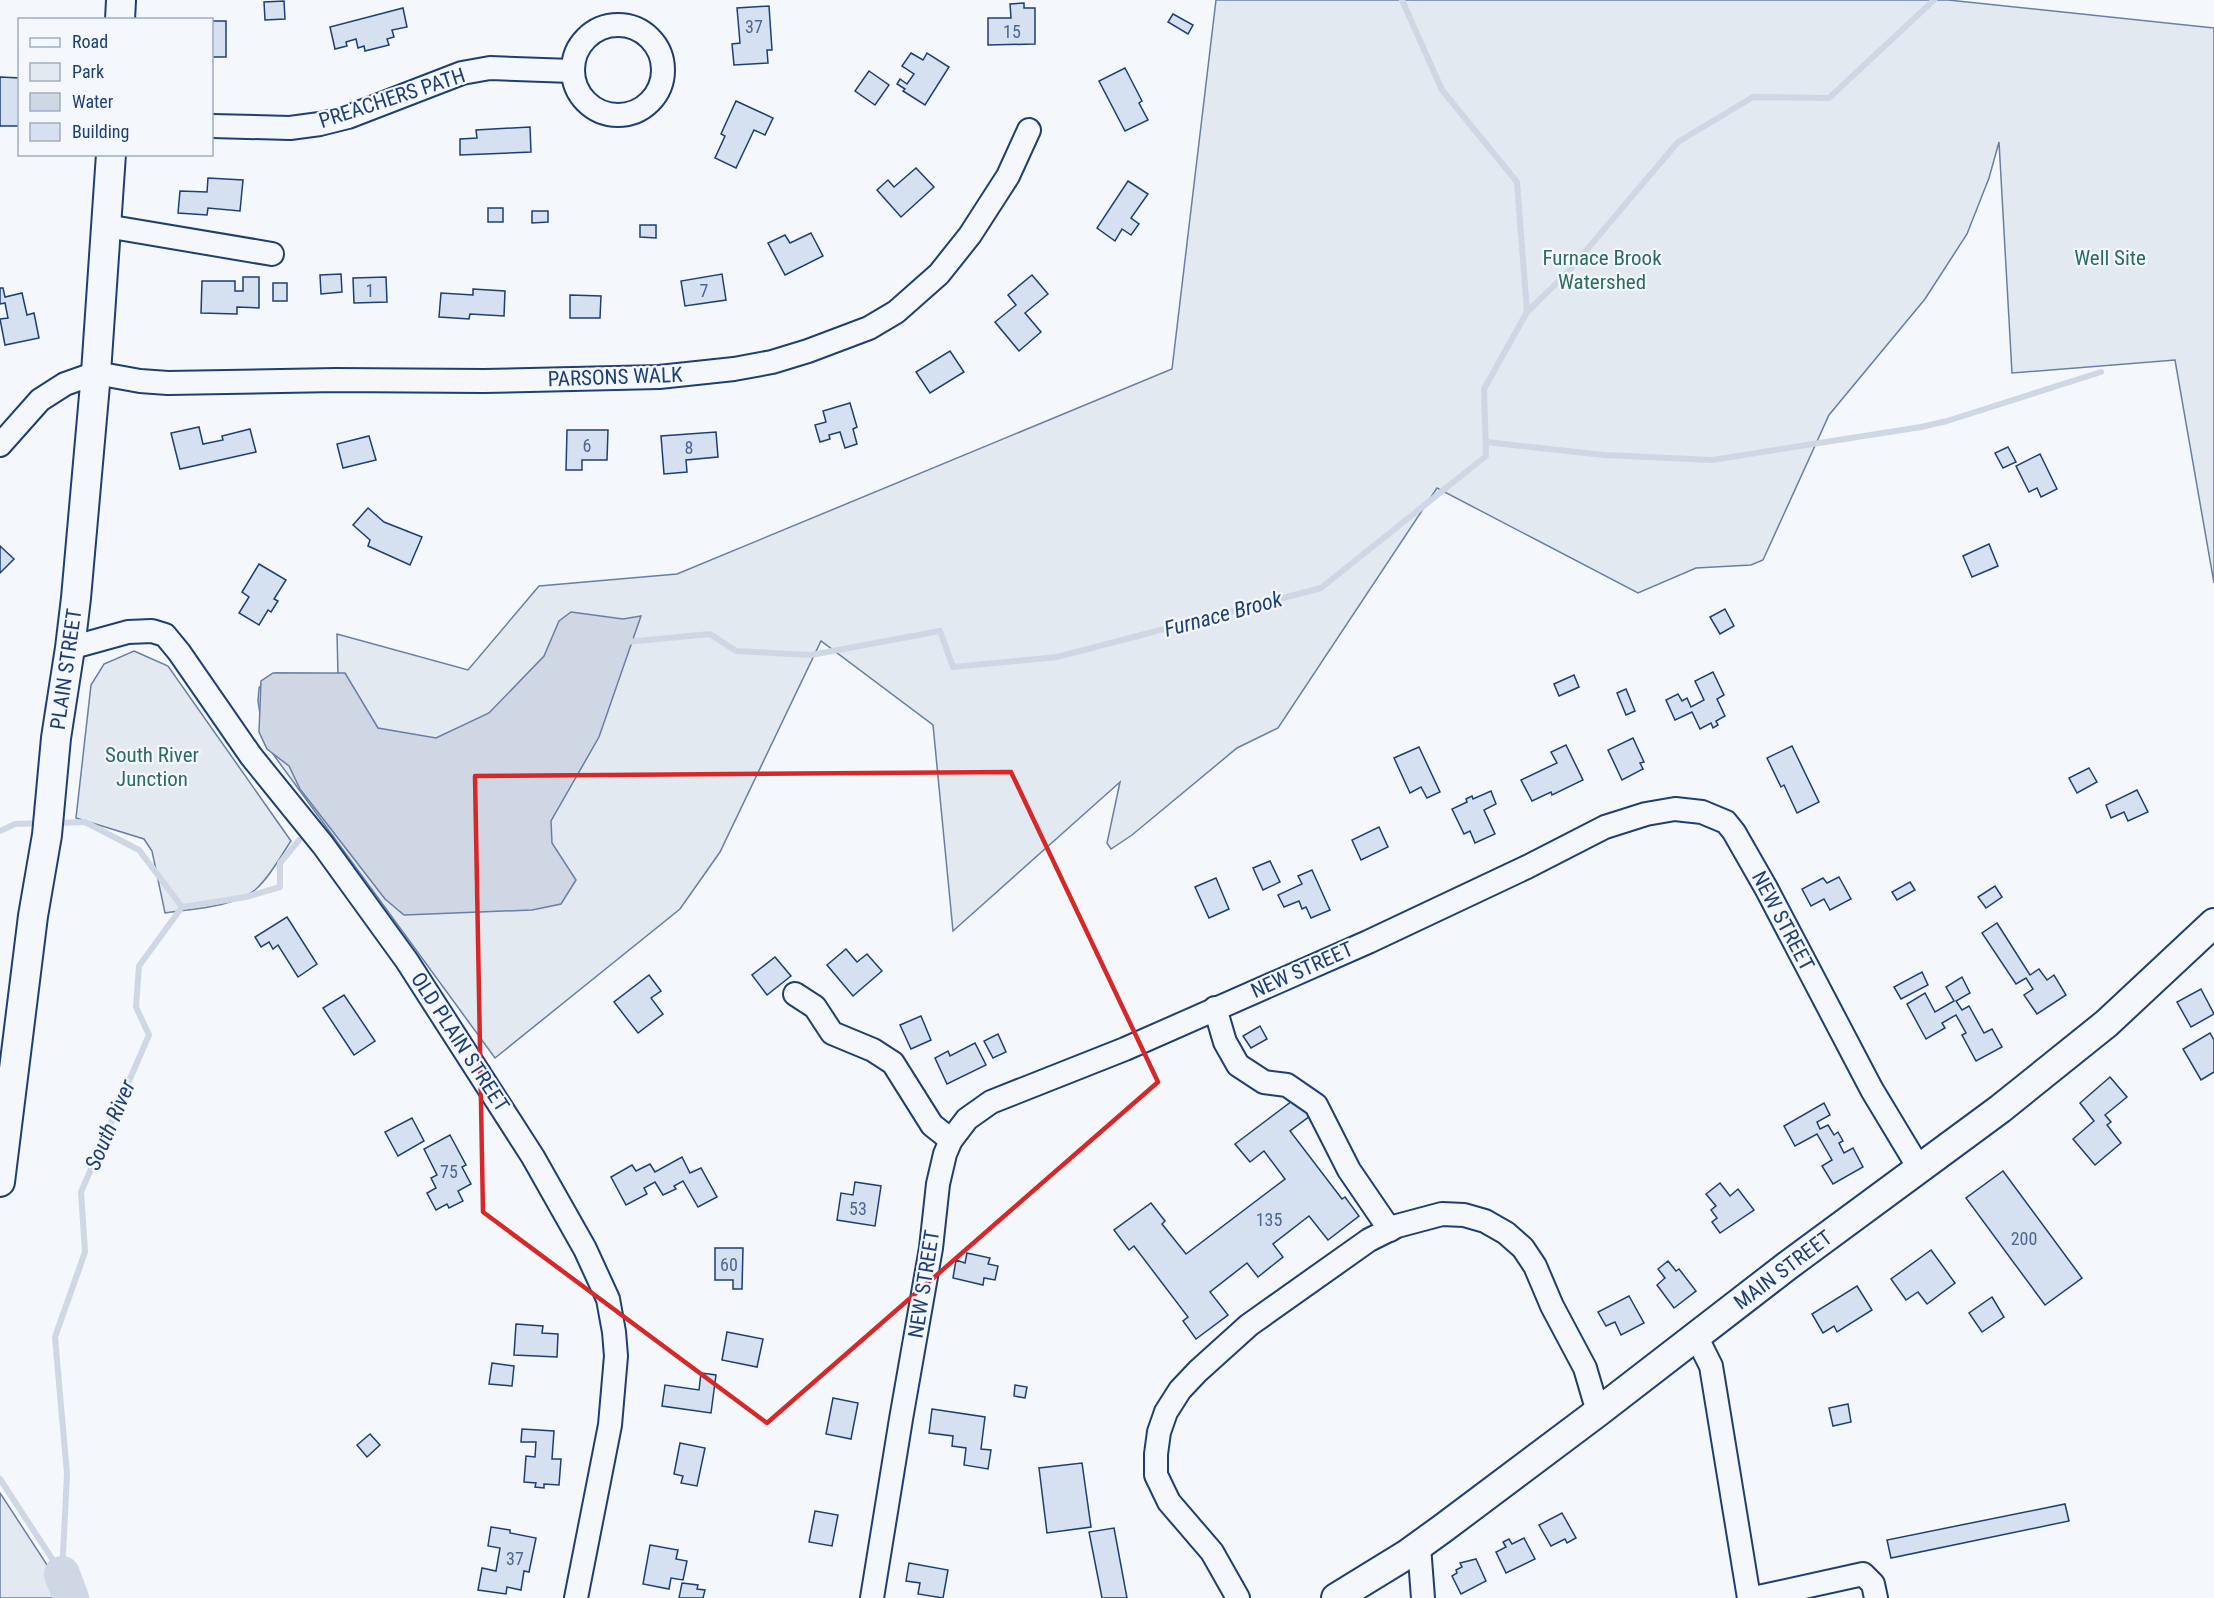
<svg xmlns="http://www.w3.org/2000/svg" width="2214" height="1598" viewBox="0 0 2214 1598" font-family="'Roboto Condensed',sans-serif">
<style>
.green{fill:#e3e9f0;stroke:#687fa3;stroke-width:1.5}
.water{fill:#cfd7e4;stroke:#687fa3;stroke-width:1.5}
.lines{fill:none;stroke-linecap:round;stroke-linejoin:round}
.stream{stroke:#cfd7e4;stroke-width:6}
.river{stroke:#cfd7e4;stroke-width:36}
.building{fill:#d5e0f0;stroke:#1d3f73;stroke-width:1.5}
.minor-casing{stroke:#1d3f73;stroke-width:26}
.major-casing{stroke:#1d3f73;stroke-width:32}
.minor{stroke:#f4f7fb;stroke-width:22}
.major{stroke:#f4f7fb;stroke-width:28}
.marked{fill:none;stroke:#d62828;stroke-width:4.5;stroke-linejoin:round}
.labels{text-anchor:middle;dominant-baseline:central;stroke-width:4.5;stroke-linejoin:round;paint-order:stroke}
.number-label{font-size:18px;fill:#4b6792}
.street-label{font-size:21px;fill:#1d3f73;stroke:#f4f7fb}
.park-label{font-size:21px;fill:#2c6c60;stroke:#f4f7fb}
.water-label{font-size:22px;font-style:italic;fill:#1d3f73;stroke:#f4f7fb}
</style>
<rect width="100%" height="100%" fill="#f4f7fb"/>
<!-- green -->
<g class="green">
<polygon points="1216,0 1948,0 2214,28 2214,583 2175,360 2012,373 1999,142 1989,178 1967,234 1925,299 1829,415 1763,560 1751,565 1696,568 1638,593 1437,488 1278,728 1237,748 1132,835 1111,849 1107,843 1120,782 953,931 933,725 821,641 720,852 680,909 495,1058 273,754 277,747 262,727 258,701 259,688 267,677 276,673 338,674 337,634 468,670 539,586 677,574 1172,369"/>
<path d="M134,651L168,666L291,841C280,857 270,877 255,890C234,907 191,909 165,913L152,851L144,839L76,818L91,685L104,664Z"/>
<polygon points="0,1493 53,1574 63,1598 0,1598"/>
</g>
<!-- water -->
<polygon class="water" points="571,612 623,619 641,616 599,737 551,821 552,843 576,880 561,904 532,910 404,915 385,899 300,789 289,766 267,749 259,732 261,681 273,673 345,673 378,728 436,738 489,713 544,656 559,621"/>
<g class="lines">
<!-- stream -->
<g class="stream">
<polyline points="1402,0 1442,90 1517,182 1527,312"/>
<polyline points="1486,442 1604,455 1712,460 1921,427 1947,421 2101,372"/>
<polyline points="626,642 710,634 736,651 811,655 940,631 953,667 1057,657 1321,588 1486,456 1484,389 1527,312 1567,273 1678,142 1753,97 1829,98 1934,0"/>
<polyline points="55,823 85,822 139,850 182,907 139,966 136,1007 149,1035 81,1192 85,1252 55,1337 67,1474 62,1574"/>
<polyline points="0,831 15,824 41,823"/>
<polyline points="182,907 246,897 280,887 280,863 299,840"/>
<polyline points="0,1479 62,1574"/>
</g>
<!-- river -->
<polyline class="river" points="62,1574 71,1598"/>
</g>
<!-- building -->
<g class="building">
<polygon points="284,1 285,19 265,20 264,2"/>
<polygon points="1024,3 1024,8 1035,8 1035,44 988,45 988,18 1011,18 1010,4"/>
<polygon points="769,6 772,50 767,50 768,63 734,65 732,44 740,43 737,8"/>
<polygon points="403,8 407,27 392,30 394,37 387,39 389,45 365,51 364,46 358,48 356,39 346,42 347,46 335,49 330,27"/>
<polygon points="1173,14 1193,25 1188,34 1168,22"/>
<rect x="212" y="21" width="14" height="36"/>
<polygon points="911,53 923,60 927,53 949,67 925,105 903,91 905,89 897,84 900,79 907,84 914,74 902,66"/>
<polygon points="1125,68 1142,101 1139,103 1148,120 1125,131 1099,81"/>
<polygon points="869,71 889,85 875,105 855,91"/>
<polygon points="0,77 20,78 20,126 0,126"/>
<polygon points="736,101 773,118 765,135 754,130 736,168 715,158 725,136 721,134"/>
<polygon points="530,127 531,152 460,155 460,139 477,138 476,130"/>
<polygon points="916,168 934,187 901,217 877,190 888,180 894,187"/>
<polygon points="208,178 243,180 240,211 208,208 207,215 178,213 180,191 207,192"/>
<polygon points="1128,181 1148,194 1131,218 1139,224 1131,235 1122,229 1115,241 1097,228"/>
<rect x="488" y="208" width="15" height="14"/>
<polygon points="532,211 548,211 548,222 532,223"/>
<polygon points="640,225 656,225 656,238 640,237"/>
<polygon points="811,233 823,256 785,275 768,243 785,235 790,243"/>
<polygon points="341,274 342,292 321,294 320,275"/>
<polygon points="722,274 726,300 685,306 681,281"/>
<polygon points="1032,275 1048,294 1025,313 1041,332 1019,351 995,322 1016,305 1008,295"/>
<polygon points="243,277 259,277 259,308 237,307 237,314 201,313 202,281 235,281 235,291 243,291"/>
<polygon points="386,277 387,302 354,303 353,278"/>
<rect x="273" y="283" width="14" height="18"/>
<polygon points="0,288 3,288 5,297 22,293 27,315 34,313 39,338 5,345 0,319 8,318 5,303 0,304"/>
<polygon points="473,289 505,291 504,316 470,314 469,319 439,317 441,293 473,295"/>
<polygon points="570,295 601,296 600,318 570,318"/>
<polygon points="950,351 964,372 930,393 916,372"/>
<polygon points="850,403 857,427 853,429 857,444 845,448 840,432 829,435 830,439 820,442 815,425 826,422 823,411"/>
<polygon points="199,427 203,444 223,440 222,436 250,429 256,452 180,469 171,433"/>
<polygon points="567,430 608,430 607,460 582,460 582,470 566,470"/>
<polygon points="716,432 718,457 686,460 687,472 664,474 661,436"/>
<polygon points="369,436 376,460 343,468 337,444"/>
<polygon points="2008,447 2016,462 2003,468 1995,453"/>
<polygon points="2040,454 2057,489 2041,497 2037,488 2029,492 2016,466"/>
<polygon points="368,508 384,522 422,537 410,565 368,546 370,540 353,525"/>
<polygon points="1989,544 1998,566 1972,577 1963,556"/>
<polygon points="0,546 14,559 0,573"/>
<polygon points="259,564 286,580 274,599 278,601 271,612 268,610 259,625 239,613 249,597 242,592"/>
<polygon points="1725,609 1734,626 1720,634 1710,617"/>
<polygon points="1713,672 1724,695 1717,699 1725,716 1716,721 1718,725 1713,728 1711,723 1700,729 1692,712 1675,720 1666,700 1678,694 1682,701 1687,698 1691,707 1704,700 1695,681"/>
<polygon points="1574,675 1579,687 1559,696 1554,684"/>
<polygon points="1626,689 1635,711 1626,715 1617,693"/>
<polygon points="1633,738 1644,762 1640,763 1643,769 1622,780 1608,750"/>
<polygon points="1566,745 1583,780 1552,795 1551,792 1532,801 1521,780 1557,763 1551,752"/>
<polygon points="1792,746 1819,802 1797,813 1784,785 1781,787 1767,758"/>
<polygon points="1419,747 1440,792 1427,798 1421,787 1410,793 1394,758"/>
<polygon points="2089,768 2097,782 2077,793 2069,778"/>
<polygon points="2137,790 2148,812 2128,821 2124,812 2111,818 2106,805"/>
<polygon points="1491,791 1496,804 1484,810 1495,834 1475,843 1470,831 1464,834 1452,809 1467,802 1466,799 1472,796 1473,799"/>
<polygon points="1379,827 1388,847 1361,860 1352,840"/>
<polygon points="1270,861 1280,882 1263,890 1253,868"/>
<polygon points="1312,870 1330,910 1311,918 1306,907 1302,909 1299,901 1284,907 1278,895 1302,884 1298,876"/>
<polygon points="1839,877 1851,899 1830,910 1824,899 1811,906 1802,889 1823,878 1827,883"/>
<polygon points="1216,878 1229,909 1209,918 1195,887"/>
<polygon points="1910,882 1915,890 1897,900 1892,892"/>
<polygon points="1995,886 2002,897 1986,908 1978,897"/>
<polygon points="287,917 317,964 298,977 278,945 273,949 269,942 261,947 255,937"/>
<polygon points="1997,923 2030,975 2039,969 2047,980 2054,975 2066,995 2037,1014 2024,995 2033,989 2026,978 2016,984 1982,933"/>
<polygon points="846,949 857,962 867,954 882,971 853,996 827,965"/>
<polygon points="775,957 791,976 767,995 752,975"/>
<polygon points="1922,972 1928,985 1901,999 1894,987"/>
<polygon points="649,975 661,991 651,998 663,1014 638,1033 614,1002"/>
<polygon points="1962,977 1970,993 1956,1001 1962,1010 1969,1006 1984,1033 1992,1029 2002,1047 1976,1061 1962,1035 1966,1033 1956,1015 1942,1023 1945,1028 1926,1039 1907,1004 1925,993 1935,1012 1954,1001 1946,987"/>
<polygon points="2201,989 2214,1014 2191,1027 2177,1002"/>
<polygon points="344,995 375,1041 354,1055 323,1008"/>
<polygon points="921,1016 931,1040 911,1049 900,1025"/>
<polygon points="1260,1026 1267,1039 1251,1048 1243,1036"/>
<polygon points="2210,1033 2214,1040 2214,1072 2201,1080 2183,1049"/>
<polygon points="998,1034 1006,1052 993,1058 984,1041"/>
<polygon points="975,1043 986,1065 947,1084 935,1058 948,1051 950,1056"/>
<polygon points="2110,1077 2127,1097 2105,1115 2111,1122 2107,1125 2121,1143 2095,1165 2073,1139 2094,1121 2080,1103"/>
<polygon points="1300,1095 1314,1113 1290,1131 1342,1199 1345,1197 1359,1216 1328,1240 1309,1216 1273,1244 1283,1257 1258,1277 1247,1263 1210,1292 1228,1315 1196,1339 1183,1321 1188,1317 1134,1246 1129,1250 1114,1230 1151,1203 1165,1221 1162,1224 1186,1254 1285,1179 1264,1151 1250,1162 1235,1144"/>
<polygon points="1824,1103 1830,1115 1817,1122 1820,1129 1828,1125 1834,1135 1838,1132 1843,1141 1839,1143 1844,1153 1853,1148 1863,1167 1833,1184 1822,1166 1832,1160 1817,1134 1795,1146 1784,1126"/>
<polygon points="412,1118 424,1141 398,1156 385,1132"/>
<polygon points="450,1135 466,1165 462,1167 471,1184 458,1191 463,1201 449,1208 447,1204 436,1210 427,1193 436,1188 431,1178 437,1175 424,1149"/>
<polygon points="682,1157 690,1173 701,1168 717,1197 698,1207 683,1181 674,1186 676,1189 663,1195 655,1182 644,1188 647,1194 626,1205 611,1177 632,1165 636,1171 650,1164 655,1172"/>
<polygon points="2003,1171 2082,1278 2045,1305 1966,1198"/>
<polygon points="855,1182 881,1186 875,1226 837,1220 841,1193 853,1195"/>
<polygon points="1720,1183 1730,1196 1738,1189 1754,1210 1720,1233 1712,1222 1717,1218 1711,1210 1716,1206 1706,1194"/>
<polygon points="715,1248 743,1248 742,1289 733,1289 733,1280 715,1280"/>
<polygon points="1931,1250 1955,1283 1927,1304 1918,1292 1906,1300 1891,1279"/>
<polygon points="967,1253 990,1258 988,1264 998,1266 995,1280 984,1278 983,1285 953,1278 956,1260 965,1263"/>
<polygon points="1668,1261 1676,1271 1679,1269 1696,1291 1674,1308 1657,1285 1665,1278 1658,1269"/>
<polygon points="1857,1286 1872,1310 1837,1332 1834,1326 1823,1333 1812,1314"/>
<polygon points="1629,1296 1644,1323 1621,1335 1615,1322 1606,1326 1598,1312"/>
<polygon points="1992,1297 2004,1317 1982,1332 1969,1313"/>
<polygon points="516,1324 543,1326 542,1333 558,1334 557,1357 514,1355"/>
<polygon points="727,1332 763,1339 757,1367 722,1360"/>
<polygon points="492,1363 514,1366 512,1386 489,1384"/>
<polygon points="701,1373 716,1375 711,1413 662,1406 665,1385 699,1390"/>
<polygon points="1015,1385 1027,1387 1025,1398 1014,1396"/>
<polygon points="833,1398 858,1403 851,1439 826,1434"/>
<polygon points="1848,1404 1851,1422 1833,1426 1829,1408"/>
<polygon points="932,1409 985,1417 981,1449 991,1450 988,1469 964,1465 966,1448 952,1446 953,1436 929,1433"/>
<polygon points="522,1429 554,1431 552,1459 561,1459 559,1485 544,1484 544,1488 535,1487 536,1483 524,1482 526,1456 535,1457 536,1442 521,1442"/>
<polygon points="370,1434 380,1445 367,1457 357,1445"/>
<polygon points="680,1443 705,1448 697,1486 681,1483 683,1476 674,1474"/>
<polygon points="1082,1463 1091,1527 1047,1533 1039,1468"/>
<polygon points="2065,1504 2069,1521 1891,1558 1887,1540"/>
<polygon points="815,1511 838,1515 832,1546 809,1542"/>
<polygon points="1562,1513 1576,1538 1567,1543 1565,1539 1551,1546 1539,1525"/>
<polygon points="491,1527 510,1530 510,1533 536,1538 529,1572 524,1571 521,1590 507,1587 506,1594 478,1590 482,1568 496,1571 500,1548 488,1546"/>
<polygon points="1114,1528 1127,1598 1102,1598 1089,1532"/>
<polygon points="1524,1538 1535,1559 1506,1573 1496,1552 1506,1547 1503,1542 1509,1539 1512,1544"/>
<polygon points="650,1545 678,1550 676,1559 687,1561 683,1580 671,1578 669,1589 643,1584"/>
<polygon points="1476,1559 1486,1581 1461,1594 1452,1576 1457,1573 1456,1570 1462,1567 1460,1563"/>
<polygon points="909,1563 948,1570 943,1598 918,1594 920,1583 906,1581"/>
<polygon points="682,1583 698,1585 697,1589 705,1590 703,1598 679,1598"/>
</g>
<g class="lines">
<!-- minor casing -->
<g class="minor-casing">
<g id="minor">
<circle cx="618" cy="70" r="45"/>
<polyline points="212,126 290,128 320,124 348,117 462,73 490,68 572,71"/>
<polyline points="106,226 272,254"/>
<polyline points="0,445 40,400 65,384 96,373 140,381 168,383 336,380 484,381 659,377 734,369 772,362 808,351 869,328 896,312 939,274 970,235 1008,176 1029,130"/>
<polyline points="70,648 128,632 152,631 165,635 179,652 251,756 323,845 407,961 533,1157 585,1249 608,1299 614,1332 616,1356 610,1425 576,1598"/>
<polyline points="795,994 815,1007 832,1033 873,1050 893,1063 932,1125 951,1140"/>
<polyline points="1215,1008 1225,1042 1238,1065 1264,1082 1287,1085 1316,1105 1349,1170 1390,1230"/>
<polyline points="1696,1336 1711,1366 1749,1598"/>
<polyline points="1419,1546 1423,1598"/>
<polyline points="872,1598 901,1419 931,1248 938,1184 945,1154 951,1140 967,1119 991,1102 1125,1049 1368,942 1527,867 1605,827 1646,814 1675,809 1702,812 1726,822 1734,832 1766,888 1872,1090 1919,1168"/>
<polyline points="1238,1598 1212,1552 1169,1502 1156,1475 1156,1454 1159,1432 1166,1412 1180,1390 1198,1371 1249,1325 1369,1240 1397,1226 1442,1214 1464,1215 1485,1221 1506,1233 1523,1248 1535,1266 1552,1306 1585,1368 1598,1412"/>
<polyline points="1754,1598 1863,1574 1873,1584 1876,1598"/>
</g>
</g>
<!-- major casing -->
<g class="major-casing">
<g id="major">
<polyline points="120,20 121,0"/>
<polyline points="0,1182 33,916 47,835 56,738 70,648 76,598 96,373 111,154"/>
<polyline points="1336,1598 1406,1555 1442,1529 1598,1412 1787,1266 2000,1109 2107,1023 2214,923"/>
</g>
</g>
<!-- minor -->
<use href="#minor" class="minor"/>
<!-- major -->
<use href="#major" class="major"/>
</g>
<!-- marked area -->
<path class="marked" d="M1011,772L1158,1082L767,1423L483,1212L475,776Z"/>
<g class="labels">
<!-- number labels -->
<g class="number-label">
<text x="754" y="26">37</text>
<text x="1012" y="31">15</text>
<text x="370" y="290">1</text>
<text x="704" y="290">7</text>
<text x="587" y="445">6</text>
<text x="689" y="447">8</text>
<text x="449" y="1171">75</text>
<text x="858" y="1208">53</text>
<text x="1269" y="1219">135</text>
<text x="2024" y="1238">200</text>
<text x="729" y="1264">60</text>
<text x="515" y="1558">37</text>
</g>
<!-- street labels -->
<g class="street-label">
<text transform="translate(392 98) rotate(-18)">PREACHERS PATH</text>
<text transform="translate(615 377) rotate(-2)">PARSONS WALK</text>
<text transform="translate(66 669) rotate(-82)">PLAIN STREET</text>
<text transform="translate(1783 921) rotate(62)">NEW STREET</text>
<text transform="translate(1302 970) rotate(-24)">NEW STREET</text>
<text transform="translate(460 1042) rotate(57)">OLD PLAIN STREET</text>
<text transform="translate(1783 1270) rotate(-37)">MAIN STREET</text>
<text transform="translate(924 1284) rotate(-81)">NEW STREET</text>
</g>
<!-- park labels -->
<g class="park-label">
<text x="1602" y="258">Furnace Brook<tspan x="1602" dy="24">Watershed</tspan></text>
<text x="2110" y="258">Well Site</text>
<text x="152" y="755">South River<tspan x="152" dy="24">Junction</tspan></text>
</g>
<!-- water labels -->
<g class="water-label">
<text transform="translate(1223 614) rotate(-15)">Furnace Brook</text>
<text transform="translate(110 1125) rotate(-67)">South River</text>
</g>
</g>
<!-- legend -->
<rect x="18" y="18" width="195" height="138" fill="#f4f7fb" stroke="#9eadc5" stroke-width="1.5"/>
<rect x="30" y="38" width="30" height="9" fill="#f4f7fb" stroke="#9eadc5" stroke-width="1.5"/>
<text x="72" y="48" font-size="18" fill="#1d3f73">Road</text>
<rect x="30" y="63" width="30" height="18" fill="#e3e9f0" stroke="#9eadc5" stroke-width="1.5"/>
<text x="72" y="78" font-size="18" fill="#1d3f73">Park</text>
<rect x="30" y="93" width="30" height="18" fill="#cfd7e4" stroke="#9eadc5" stroke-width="1.5"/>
<text x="72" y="108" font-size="18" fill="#1d3f73">Water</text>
<rect x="30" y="123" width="30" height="18" fill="#d5e0f0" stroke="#9eadc5" stroke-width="1.5"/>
<text x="72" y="138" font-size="18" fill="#1d3f73">Building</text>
</svg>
